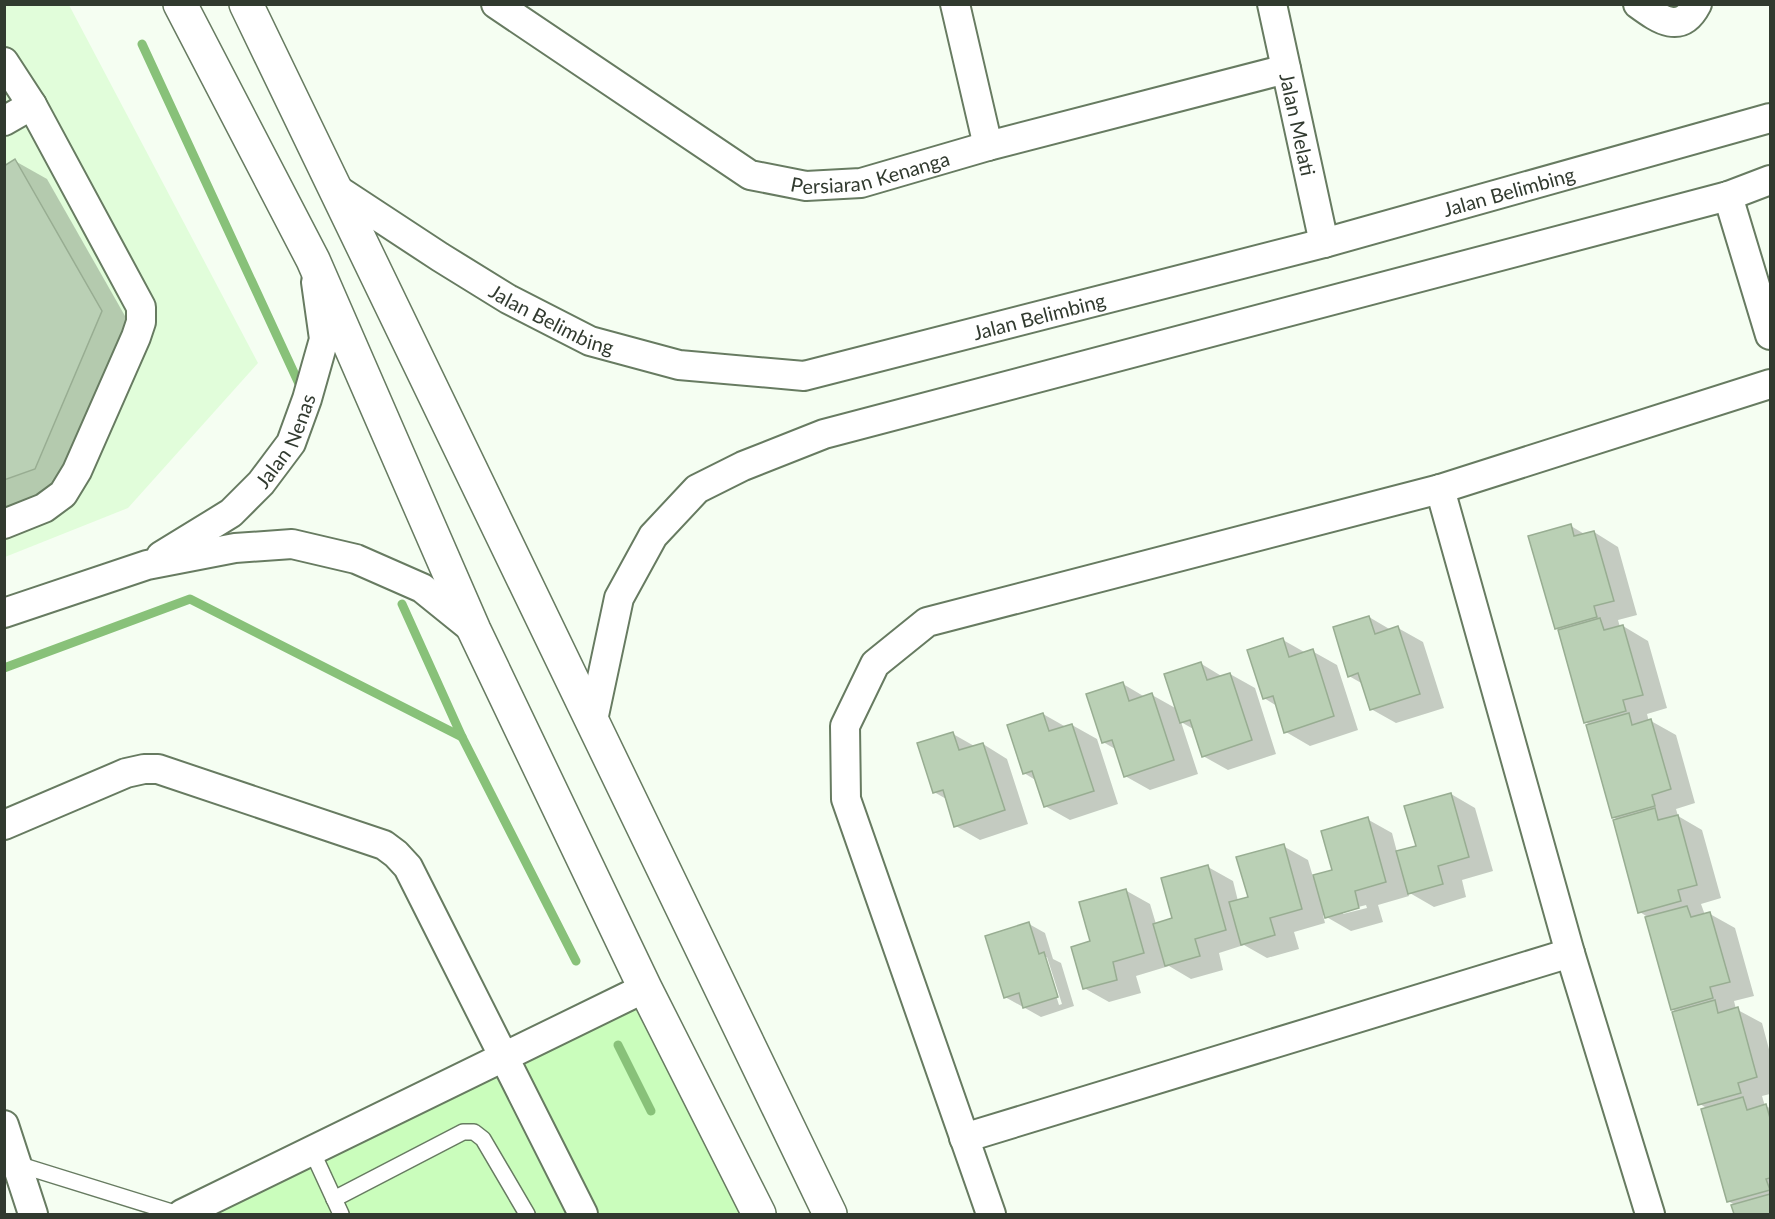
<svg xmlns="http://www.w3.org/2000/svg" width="1775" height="1219" viewBox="0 0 1775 1219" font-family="Lato,sans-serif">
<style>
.built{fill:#e1fdda}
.green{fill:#cafdbc}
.shadow{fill:#0003;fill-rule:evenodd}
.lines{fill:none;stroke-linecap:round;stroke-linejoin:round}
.stream{stroke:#88c179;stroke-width:9}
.building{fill:#bad0b5;stroke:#98ad92;stroke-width:1.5}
.service-casing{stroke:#677b61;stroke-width:18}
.minor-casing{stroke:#677b61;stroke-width:32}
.secondary-casing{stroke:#677b61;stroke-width:36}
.service{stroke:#fff;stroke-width:15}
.minor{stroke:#fff;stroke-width:28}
.secondary{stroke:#fff;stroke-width:33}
.labels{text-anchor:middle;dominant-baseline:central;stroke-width:5;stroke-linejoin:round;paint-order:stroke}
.street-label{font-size:20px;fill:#313a2f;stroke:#f5fef2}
</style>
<rect width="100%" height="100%" fill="#f5fef2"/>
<!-- built -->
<polygon class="built" points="5,5 69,5 258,363 128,508 5,557"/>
<!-- green -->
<polygon class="green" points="645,988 746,1214 182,1214"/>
<!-- shadow -->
<g class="shadow">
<polygon points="15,161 47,179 133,330 67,487 4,510 4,168"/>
<polygon points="1571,526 1586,535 1594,532 1618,547 1637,615 1618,620 1620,627 1623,626 1648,641 1667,708 1647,714 1649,722 1651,721 1676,735 1695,803 1676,809 1678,816 1702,830 1721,898 1701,904 1705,915 1710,914 1735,928 1754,996 1734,1001 1736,1009 1762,1023 1770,1053 1770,1094 1762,1096 1765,1106 1770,1108 1770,1214 1735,1214 1733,1206 1735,1205 1728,1201 1708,1109 1700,1104 1677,1013 1672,1009 1649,918 1640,912 1618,820 1613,817 1590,725 1585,722 1560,631 1556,628"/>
<polygon points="1369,617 1391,630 1398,628 1423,642 1444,708 1396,723 1371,709 1363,684 1349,676"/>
<polygon points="1283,640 1306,653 1312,651 1337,665 1358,730 1310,746 1286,732 1277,706 1264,698"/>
<polygon points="1200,663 1223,677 1230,674 1255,688 1276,754 1228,770 1203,756 1195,730 1181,722 1198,774 1150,790 1125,776 1117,750 1103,742 1123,684 1145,697 1152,695 1177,709"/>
<polygon points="1043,714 1066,727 1072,725 1097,739 1118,804 1070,820 1045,806 1037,781 1024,773"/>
<polygon points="953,734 976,747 983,744 1007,759 1028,824 980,840 956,826 948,800 934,792"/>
<path d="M1451,794L1475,808L1493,871L1462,880L1466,897L1434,907L1408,892L1409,896L1378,905L1383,922L1351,931L1323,915L1325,923L1294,932L1299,949L1267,958L1244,945L1219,953L1223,970L1191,979L1169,966L1136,976L1141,993L1109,1002L1084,988L1092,942L1125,890L1150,904L1156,924L1174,919L1208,867L1233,881L1238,901L1250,898L1283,846L1308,860L1313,877L1334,871L1367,819L1392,833L1397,852L1417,847ZM1366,905L1367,908L1343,914V911Z"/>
<path d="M1029,924L1045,933L1053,959L1061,963L1074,1006L1041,1017L1005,997ZM1044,957H1047L1062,1004L1059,1005Z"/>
</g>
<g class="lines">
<!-- stream -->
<g class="stream">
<polyline points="142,44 301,388"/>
<polyline points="402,604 462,737 576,961"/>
<polyline points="4,668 190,599 462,737"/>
<polyline points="618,1045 651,1111"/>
</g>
</g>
<!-- building -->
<g class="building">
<polygon points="15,159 102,311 35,469 4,480 4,166"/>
<polygon points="1571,524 1574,536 1594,531 1614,601 1594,606 1597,617 1555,629 1528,536"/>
<polygon points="1369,616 1375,634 1398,626 1420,694 1370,710 1358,673 1348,677 1333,627"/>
<polygon points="1600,618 1604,630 1623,625 1643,695 1623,700 1626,711 1584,723 1558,630"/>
<polygon points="1283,638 1289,657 1313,649 1334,716 1284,733 1273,696 1263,699 1247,650"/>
<polygon points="1201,662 1207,680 1230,673 1252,740 1202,757 1190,720 1180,723 1164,674"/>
<polygon points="1123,682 1129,701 1152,693 1174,760 1124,777 1112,740 1102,743 1086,694"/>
<polygon points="1043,713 1049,731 1072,724 1094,791 1044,807 1032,771 1023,774 1007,725"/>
<polygon points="1629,713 1632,725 1651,719 1671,789 1652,795 1655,806 1612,818 1586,725"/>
<polygon points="953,732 959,750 983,743 1005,810 954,827 943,790 933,793 917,743"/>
<polygon points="1451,793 1469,857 1438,866 1443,884 1408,894 1396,851 1416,846 1404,806"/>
<polygon points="1655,808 1658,820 1678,815 1697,885 1678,890 1681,901 1638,913 1613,820"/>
<polygon points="1368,817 1386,882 1355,891 1359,908 1325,918 1313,875 1332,870 1321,831"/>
<polygon points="1284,844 1302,909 1270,918 1275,935 1241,945 1229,902 1248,897 1236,857"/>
<polygon points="1208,865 1226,930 1195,939 1200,956 1165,966 1153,924 1172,918 1161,878"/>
<polygon points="1126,889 1144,953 1113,962 1117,980 1083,989 1071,947 1090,941 1079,902"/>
<polygon points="1687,906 1691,917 1710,912 1730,982 1710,987 1713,998 1671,1010 1645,917"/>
<polygon points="1029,922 1039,954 1044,952 1058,997 1023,1008 1019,993 1004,998 985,936"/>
<polygon points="1715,1000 1718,1013 1738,1007 1757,1077 1738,1083 1741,1093 1698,1105 1672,1012"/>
<polygon points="1743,1097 1747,1110 1766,1104 1770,1118 1770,1178 1766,1179 1770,1190 1727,1202 1701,1109"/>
<polygon points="1770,1194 1770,1214 1734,1214 1731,1205"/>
</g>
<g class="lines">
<!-- service casing -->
<g class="service-casing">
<g id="service">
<polyline points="312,1151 341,1214"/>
<polyline points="17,1164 178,1214"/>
<polyline points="334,1199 463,1132 474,1132 483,1139 527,1214"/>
</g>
</g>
<!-- minor casing -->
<g class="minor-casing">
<g id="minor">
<path id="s1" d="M496,4L750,175L806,186L861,183L988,146L1286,69"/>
<polyline points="955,4 988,146"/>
<path id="s2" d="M1272,4L1324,243"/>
<path d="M1638,4C1660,20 1681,35 1697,4"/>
<polyline points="4,62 32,105 141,307 141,322 136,337 77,471 63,494 44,508 4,524"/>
<polyline points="4,121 32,105"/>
<path id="s3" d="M335,188L440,257L508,299L590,341L679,365L804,376L1324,243L1770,118"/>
<polyline points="1728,196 1770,335"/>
<polyline points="1440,489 1570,953 1650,1214"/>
<path id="s4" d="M161,556L231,513L261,483L291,443L307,399L324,339L316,282"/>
<polyline points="4,613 147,565 235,548 292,544 356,559 422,588 474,630"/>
<polyline points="593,720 619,598 653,536 697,489 743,466 824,434 1728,196 1770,180"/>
<polyline points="4,825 126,773 144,769 158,769 384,845 396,854 408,867 583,1214"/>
<polyline points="4,1125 33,1214"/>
<polyline points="964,1138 1570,953"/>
<polyline points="182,1214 645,988"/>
<polyline points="991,1214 846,799 845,726 875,664 927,622 1440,489 1770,384"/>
</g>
</g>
<!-- secondary casing -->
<g class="secondary-casing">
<g id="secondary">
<polyline points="180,4 313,260 474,630 645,988 759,1214"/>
<polyline points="246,4 830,1214"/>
</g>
</g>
<!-- service -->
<use href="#service" class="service"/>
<!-- minor -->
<use href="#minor" class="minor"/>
<!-- secondary -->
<use href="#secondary" class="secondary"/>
</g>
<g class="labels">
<!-- street labels -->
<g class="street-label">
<text stroke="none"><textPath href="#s2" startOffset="123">Jalan Melati</textPath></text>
<text stroke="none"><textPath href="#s1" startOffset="429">Persiaran Kenanga</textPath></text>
<text stroke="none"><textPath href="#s3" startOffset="1244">Jalan Belimbing</textPath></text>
<text stroke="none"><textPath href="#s3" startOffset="254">Jalan Belimbing</textPath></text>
<text stroke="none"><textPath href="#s3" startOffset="758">Jalan Belimbing</textPath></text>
<text stroke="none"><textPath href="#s4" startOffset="174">Jalan Nenas</textPath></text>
</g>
</g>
<!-- border -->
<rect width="1775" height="1219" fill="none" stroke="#313a2f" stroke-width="12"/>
</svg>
